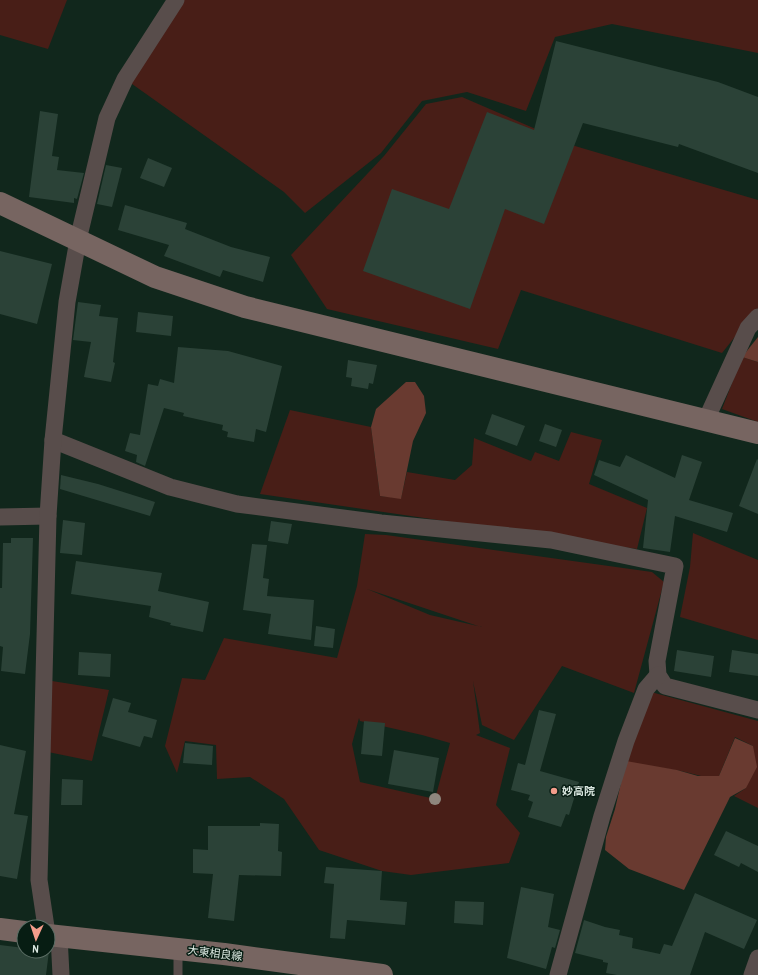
<svg xmlns="http://www.w3.org/2000/svg" width="758" height="975" viewBox="0 0 758 975" font-family="'Archivo Narrow','Noto Sans JP',sans-serif">
<style>
.green{fill:#481e17;fill-rule:evenodd}
.forest{fill:#693a30}
.building{fill:#2b4237}
.lines{fill:none;stroke-linecap:round;stroke-linejoin:round}
.lane{stroke:#584d4b;stroke-width:9}
.street{stroke:#584d4b;stroke-width:17}
.secondary{stroke:#776561;stroke-width:22}
.tree{fill:#8e867d}
.poi-dot{fill:#f49d8b;stroke:#071d13;stroke-width:1.5}
.labels{text-anchor:middle;dominant-baseline:central;stroke-width:3;stroke-linejoin:round;paint-order:stroke}
.poi-label{font-size:11px;font-weight:bold;fill:#dbe8e1;stroke:#071d13;text-anchor:start}
.street-label{font-size:11px;fill:#dbe8e1;stroke:#071d13}
</style>
<rect width="100%" height="100%" fill="#11271c"/>
<!-- green -->
<g class="green">
<polygon points="0,0 67,0 48,49 0,35"/>
<polygon points="171,0 758,0 758,53 612,24 555,37 526,111 467,92 422,101 381,153 305,213 284,192 125,79"/>
<polygon points="462,97 575,146 758,200 758,308 722,353 521,290 498,349 327,309 291,255 384,156 426,104"/>
<polygon points="742,357 758,362 758,422 722,409"/>
<polygon points="290,410 371,427 380,496 401,498 407,472 455,480 472,465 474,438 531,461 535,452 559,461 571,432 602,440 589,484 647,508 637,549 260,494"/>
<polygon points="693,533 758,560 758,640 680,617 690,567"/>
<path d="M365,534L386,535L652,572L664,582L634,693L562,666L514,740L482,725L473,681L480,733L476,735L510,748L496,805L520,833L509,863L411,875L382,871L319,850L284,799L250,777L217,779L216,745L185,741L177,773L165,746L182,678L205,680L224,638L337,658L357,586ZM367,589L481,627H482L430,615ZM359,718L360,721L422,735L450,743L435,799L360,782L352,744Z"/>
<polygon points="52,681 109,690 92,761 48,752"/>
<polygon points="651,692 758,721 758,808 734,796 746,788 753,746 735,737 719,776 701,776 681,771 625,762"/>
</g>
<!-- forest -->
<g class="forest">
<polygon points="758,337 758,362 742,357"/>
<polygon points="406,382 415,382 424,396 426,413 413,441 401,499 380,496 371,427 376,409"/>
<polygon points="735,738 753,746 757,767 746,788 730,797 684,890 629,869 605,850 606,837 615,809 626,761 677,770 698,776 719,776"/>
</g>
<!-- building -->
<g class="building">
<polygon points="556,41 718,82 758,97 758,173 679,144 678,147 583,123 544,224 505,209 470,309 363,271 392,189 449,209 487,112 534,130"/>
<polygon points="40,111 58,114 52,156 59,157 57,170 84,173 77,199 74,198 74,203 29,197"/>
<polygon points="148,158 172,168 164,187 140,178"/>
<polygon points="106,165 122,168 112,207 97,204"/>
<polygon points="125,205 187,223 185,229 231,247 270,257 263,282 223,270 220,277 164,256 169,245 118,230"/>
<polygon points="0,251 52,264 37,324 0,314"/>
<polygon points="78,302 101,305 99,316 118,318 113,362 115,363 111,382 84,377 91,342 73,340"/>
<polygon points="138,312 173,316 171,336 136,332"/>
<polygon points="178,347 228,351 282,366 266,432 256,429 254,442 227,437 228,432 222,430 223,425 183,416 184,413 164,408 145,466 136,462 137,455 125,451 130,433 140,435 148,384 158,386 160,379 174,383"/>
<polygon points="348,360 377,365 373,384 369,383 368,389 351,386 352,378 346,377"/>
<polygon points="492,414 525,426 517,446 485,434"/>
<polygon points="545,424 562,430 556,447 539,441"/>
<polygon points="626,455 675,478 682,455 702,462 689,500 733,513 727,532 675,516 670,552 643,548 648,500 594,475 599,460 620,467"/>
<polygon points="757,459 758,460 758,514 739,506"/>
<polygon points="61,475 98,484 155,502 150,516 60,489"/>
<polygon points="63,520 85,523 82,555 60,553"/>
<polygon points="271,521 292,524 288,544 268,541"/>
<polygon points="11,538 33,538 30,634 25,674 1,671 3,647 0,646 0,588 2,588 3,543 11,543"/>
<polygon points="252,544 267,545 263,578 269,579 267,596 314,600 311,640 268,634 271,614 243,610"/>
<polygon points="76,561 162,573 158,591 209,602 203,632 170,625 171,623 149,617 151,606 71,594"/>
<polygon points="316,626 335,629 333,648 314,646"/>
<polygon points="677,650 714,656 711,677 674,671"/>
<polygon points="732,650 758,654 758,676 729,672"/>
<polygon points="79,652 111,654 110,677 78,675"/>
<polygon points="113,698 131,703 128,712 157,720 152,738 144,736 140,747 102,736"/>
<polygon points="539,710 556,714 540,771 579,782 569,815 566,814 561,827 528,817 533,802 528,800 530,795 511,790 518,763 525,765"/>
<polygon points="364,721 385,723 382,756 361,754"/>
<polygon points="185,743 213,746 212,765 183,763"/>
<polygon points="0,745 26,751 14,814 28,816 17,879 0,876"/>
<polygon points="394,750 439,758 433,792 388,784"/>
<polygon points="62,779 83,780 82,805 61,805"/>
<polygon points="260,823 279,824 278,851 282,852 281,876 239,875 234,921 208,918 213,874 193,873 193,849 208,850 208,826 260,826"/>
<polygon points="726,831 758,846 758,872 741,863 739,867 714,855"/>
<polygon points="326,867 382,871 380,900 407,902 405,925 347,920 345,939 330,938 334,884 324,883"/>
<polygon points="521,887 554,894 548,927 560,930 555,948 552,947 546,969 507,958"/>
<polygon points="695,893 757,920 744,949 705,932 690,975 617,975 606,973 608,963 603,962 603,960 575,953 584,920 605,927 620,930 619,935 633,938 632,948 660,954 664,944 672,946"/>
<polygon points="455,901 484,902 483,925 454,923"/>
<polygon points="0,945 24,948 24,951 49,951 46,975 0,975"/>
</g>
<g class="lines">
<!-- lane -->
<polyline class="lane" points="178,949 178,975"/>
<!-- street -->
<g class="street">
<polyline points="706,420 748,328 758,317"/>
<polyline points="53,440 170,487 237,504 381,523 551,540 675,566 657,661 658,675 665,686 758,710"/>
<polyline points="0,517 48,516"/>
<polyline points="46,927 39,880 48,516 53,440 67,302 78,240 107,118 125,79 176,0"/>
<polyline points="59,936 61,975"/>
<polyline points="558,975 602,816 626,741 646,689 658,675"/>
<polyline points="752,975 758,958"/>
</g>
<!-- secondary -->
<g class="secondary">
<polyline points="0,203 155,277 245,307 758,433"/>
<polyline points="0,929 24,932"/>
<polyline points="48,935 224,954 382,975"/>
</g>
</g>
<!-- trees -->
<circle class="tree" cx="435" cy="799" r="6"/>
<!-- markers -->
<circle class="poi-dot" cx="554" cy="791" r="4"/>
<g class="labels">
<!-- poi labels -->
<g class="poi-label">
<text x="562" y="791">妙高院</text>
</g>
<!-- street labels -->
<g class="street-label">
<text transform="translate(215 953) rotate(7)">大東相良線</text>
</g>
</g>
<!-- north arrow -->
<g transform="translate(36 939) rotate(183)"><circle r="19" fill="#071d13" stroke="#5c6e65"/>
<path d="M0-3L7 15L0 10L-7 15Z" fill="#f49d8b"/>
<text y="-6" font-size="11" font-weight="bold" text-anchor="middle" fill="#dbe8e1">N</text>
</g>
</svg>
